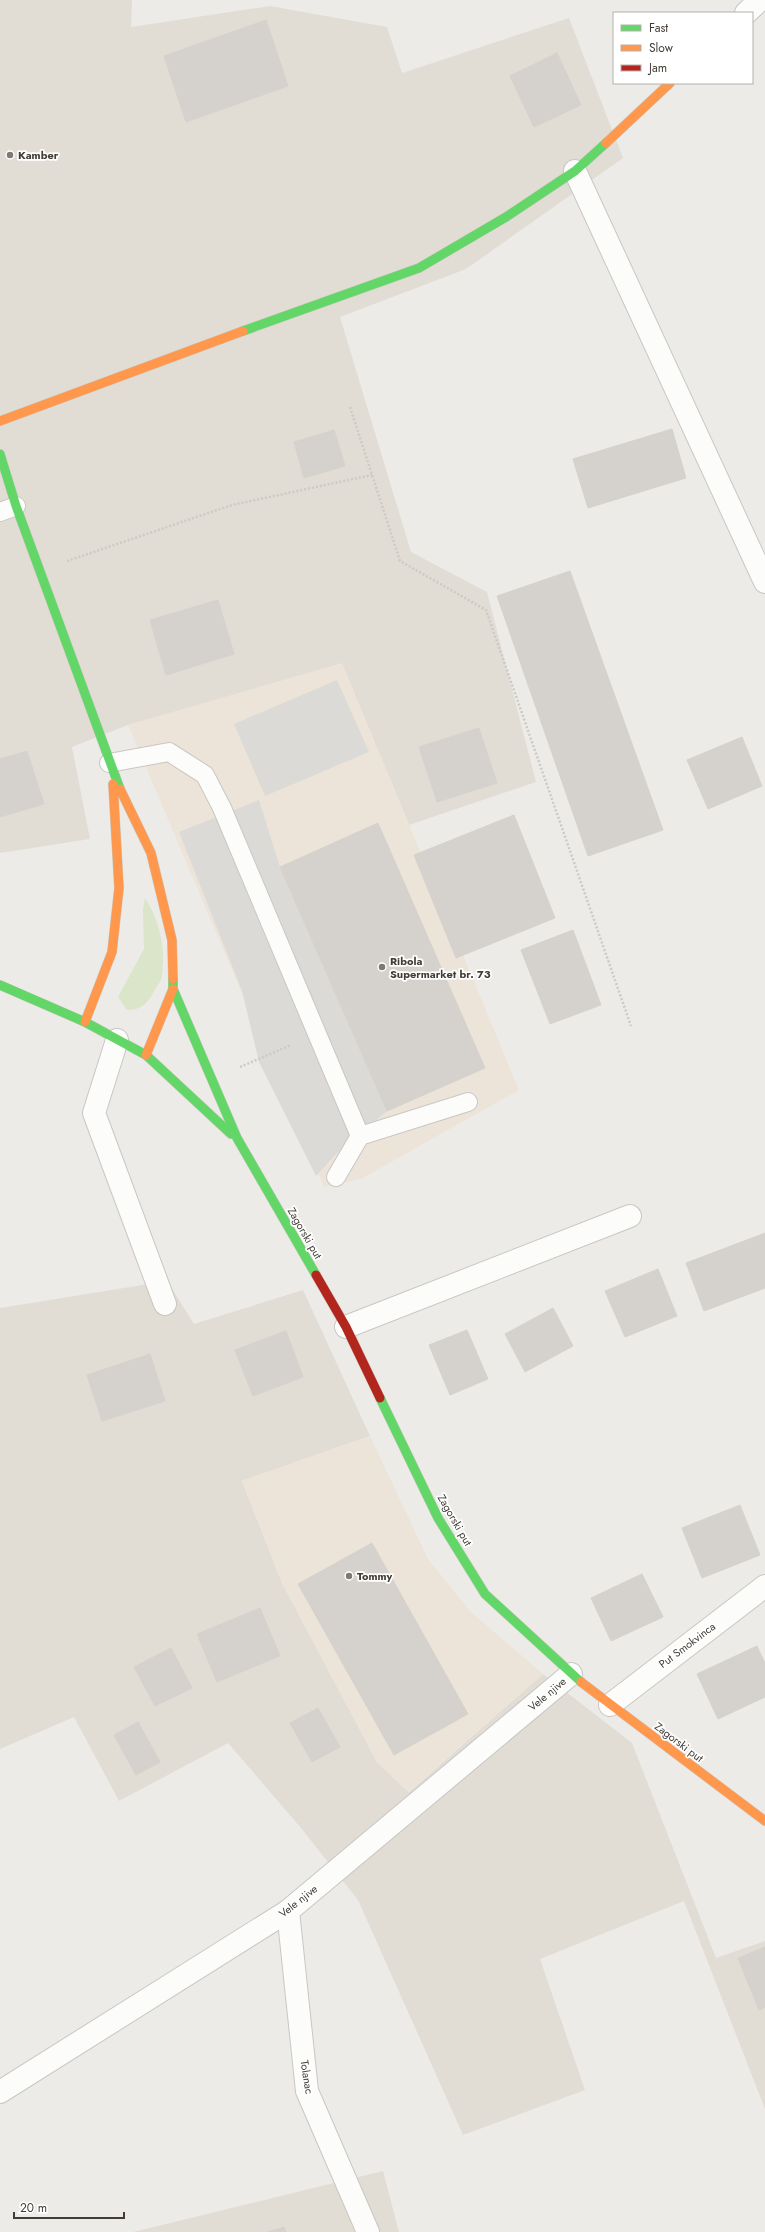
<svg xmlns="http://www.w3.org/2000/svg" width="765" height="2232" viewBox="0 0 765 2232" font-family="Jost,sans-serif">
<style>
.residential{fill:#e1ddd5}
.commercial{fill:#ece4d8}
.green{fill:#dae5c9}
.parking{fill:#dcdad7}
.building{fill:#d5d2ce;stroke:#d5d2cd}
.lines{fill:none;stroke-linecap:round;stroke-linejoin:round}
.lane-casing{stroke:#c9c7c3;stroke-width:20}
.street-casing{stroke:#c9c7c3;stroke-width:24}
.fast-casing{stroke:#cbc8bf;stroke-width:10}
.slow-casing{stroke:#cbc8bf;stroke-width:10}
.jam-casing{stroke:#cbc8bf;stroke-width:10}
.path{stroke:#cbcac6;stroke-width:2.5;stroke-dasharray:2 2;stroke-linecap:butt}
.lane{stroke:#fcfcfb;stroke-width:18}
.street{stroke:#fcfcfb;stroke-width:22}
.fast{stroke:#63d668;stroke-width:9}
.slow{stroke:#ff974d;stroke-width:9}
.jam{stroke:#b3261e;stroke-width:9}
.poi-dot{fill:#7d7973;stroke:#fff;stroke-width:1.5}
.labels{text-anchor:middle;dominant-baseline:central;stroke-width:3.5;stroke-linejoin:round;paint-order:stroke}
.poi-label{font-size:11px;font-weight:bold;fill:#413c35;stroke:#fff;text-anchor:start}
.street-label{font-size:11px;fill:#413c35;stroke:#fff}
</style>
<rect width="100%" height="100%" fill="#edebe7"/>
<!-- residential -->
<g class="residential">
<polygon points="0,0 132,0 131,27 270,6 387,27 402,73 569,18 623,158 466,269 340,317 411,552 487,592 536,782 409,825 342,664 128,725 72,747 90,839 0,853"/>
<polygon points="167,1281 194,1324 303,1290 370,1436 242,1481 282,1583 377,1762 409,1792 543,1674 632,1743 716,1958 765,1941 765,2109 684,1901 540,1959 585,2090 463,2135 358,1900 301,1828 228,1743 119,1801 74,1717 0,1749 0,1308"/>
<polygon points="383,2171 399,2232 133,2232"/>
</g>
<!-- commercial -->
<g class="commercial">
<polygon points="342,663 519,1090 361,1179 324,1187 128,725"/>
<polygon points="370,1436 428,1559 470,1611 543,1674 408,1792 377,1762 282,1583 242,1481"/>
</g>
<!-- green -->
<path class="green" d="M145,898C159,919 166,948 162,974C162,980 157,986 154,991C148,1003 142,1010 127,1010L118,997L144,949L143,909Z"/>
<!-- parking -->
<g class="parking">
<polygon points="337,680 369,752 265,796 234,724"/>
<polygon points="259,800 280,867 387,1111 338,1152 316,1176 259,1062 242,991 179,832"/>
</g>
<!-- building -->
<g class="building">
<polygon points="266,20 288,86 186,122 164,56"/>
<polygon points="557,53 581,105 534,127 510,76"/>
<polygon points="672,429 686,478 588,508 573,459"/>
<polygon points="334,430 345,466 304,478 294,442"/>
<polygon points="570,571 663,830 588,856 497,596"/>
<polygon points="218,600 234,654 166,675 150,620"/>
<polygon points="479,728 497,783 437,802 419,747"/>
<polygon points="742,737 762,786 708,809 687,760"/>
<polygon points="27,751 44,804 0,817 0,759"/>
<polygon points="514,815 555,918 456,958 414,855"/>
<polygon points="378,823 485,1068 387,1111 280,867"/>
<polygon points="573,930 601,1005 550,1024 521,950"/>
<polygon points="765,1233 765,1288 704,1311 686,1263"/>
<polygon points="658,1269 677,1316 625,1337 605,1291"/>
<polygon points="553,1308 573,1346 525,1372 505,1334"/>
<polygon points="467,1330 488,1379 450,1395 429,1345"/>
<polygon points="286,1331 303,1377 253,1396 235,1350"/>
<polygon points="150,1354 165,1401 102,1421 87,1375"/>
<polygon points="740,1505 760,1555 702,1578 682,1528"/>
<polygon points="372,1543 468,1714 394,1755 298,1584"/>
<polygon points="642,1574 663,1617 611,1641 591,1598"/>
<polygon points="260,1608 280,1656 217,1682 197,1634"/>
<polygon points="757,1646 765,1663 765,1697 718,1719 697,1674"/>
<polygon points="171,1648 192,1688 155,1706 134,1667"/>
<polygon points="318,1708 340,1747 312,1762 290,1723"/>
<polygon points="138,1722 160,1762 136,1775 114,1735"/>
<polygon points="765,1947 765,2007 759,2010 738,1958"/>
<polygon points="284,2227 286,2232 268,2232"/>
</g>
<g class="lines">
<!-- lane casing -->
<g class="lane-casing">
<g id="lane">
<polyline points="0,512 16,506"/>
<polyline points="109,763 169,752 205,775 222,808 360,1136"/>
<polyline points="336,1177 360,1136 468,1102"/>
</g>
</g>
<!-- street casing -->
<g class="street-casing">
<g id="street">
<polyline points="746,13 760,0"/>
<polyline points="575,171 765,582"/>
<polyline points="117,1040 94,1113 165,1304"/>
<polyline points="346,1327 630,1216"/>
<polyline points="610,1705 765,1586"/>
<polyline points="288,1911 307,2091 368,2232"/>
<polyline points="0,2092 288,1911 571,1674"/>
</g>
</g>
<!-- fast casing -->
<g class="fast-casing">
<g id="fast">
<polyline points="243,331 419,268 506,217 575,171 606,143"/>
<polyline points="0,454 16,506 120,789"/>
<polyline points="173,979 173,989 237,1138 316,1275"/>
<polyline points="0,985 85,1022 146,1055 231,1134"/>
<polyline points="380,1398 438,1518 485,1594 581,1682"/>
</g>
</g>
<!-- slow casing -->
<g class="slow-casing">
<g id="slow">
<polyline points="606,143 670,83"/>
<polyline points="0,421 243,331"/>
<polyline points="120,789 151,853 172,940 173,979"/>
<polyline points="85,1022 112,952 119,888 113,784"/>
<polyline points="146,1055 173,989"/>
<polyline points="581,1682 765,1821"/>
</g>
</g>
<!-- jam casing -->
<g class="jam-casing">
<polyline id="jam" points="316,1275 346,1327 380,1398"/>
</g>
<!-- path -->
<g class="path">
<polyline points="350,407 400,561 486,610 631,1026"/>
<polyline points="67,561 232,505 372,475"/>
<polyline points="240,1067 291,1045"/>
</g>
<!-- lane -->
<use href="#lane" class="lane"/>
<!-- street -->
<use href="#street" class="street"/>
<!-- fast -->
<use href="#fast" class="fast"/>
<!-- slow -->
<use href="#slow" class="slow"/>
<!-- jam -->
<use href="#jam" class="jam"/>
</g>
<!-- markers -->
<g class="poi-dot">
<circle cx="10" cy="155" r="4"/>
<circle cx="382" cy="967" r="4"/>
<circle cx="349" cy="1576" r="4"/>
</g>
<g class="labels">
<!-- poi labels -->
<g class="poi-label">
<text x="18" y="155">Kamber</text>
<text x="390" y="961">Ribola<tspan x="390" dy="13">Supermarket br. 73</tspan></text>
<text x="357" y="1576">Tommy</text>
</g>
<!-- street labels -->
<g class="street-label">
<text transform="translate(305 1233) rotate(60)">Zagorski put</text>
<text transform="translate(455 1520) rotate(60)">Zagorski put</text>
<text transform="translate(687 1645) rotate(-37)">Put Smokvinca</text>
<text transform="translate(547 1694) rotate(-40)">Vele njive</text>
<text transform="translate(679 1742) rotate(37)">Zagorski put</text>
<text transform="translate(298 1901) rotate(-38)">Vele njive</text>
<text transform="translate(307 2077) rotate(81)">Tolanac</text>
</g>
</g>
<!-- legend -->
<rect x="613" y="12" width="140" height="72" fill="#ffffff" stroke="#b3b1ae"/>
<rect x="621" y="25" width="20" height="6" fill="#63d668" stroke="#b3b1ae"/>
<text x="649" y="32" font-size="12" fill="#413c35">Fast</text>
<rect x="621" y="45" width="20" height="6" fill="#ff974d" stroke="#b3b1ae"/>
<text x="649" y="52" font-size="12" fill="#413c35">Slow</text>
<rect x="621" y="65" width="20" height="6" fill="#b3261e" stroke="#b3b1ae"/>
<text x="649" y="72" font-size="12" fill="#413c35">Jam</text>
<!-- scale -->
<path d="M14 2212v6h110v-6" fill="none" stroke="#413c35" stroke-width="2"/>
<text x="20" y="2212" font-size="12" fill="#413c35" stroke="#ffffff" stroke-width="3" paint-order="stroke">20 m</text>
</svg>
